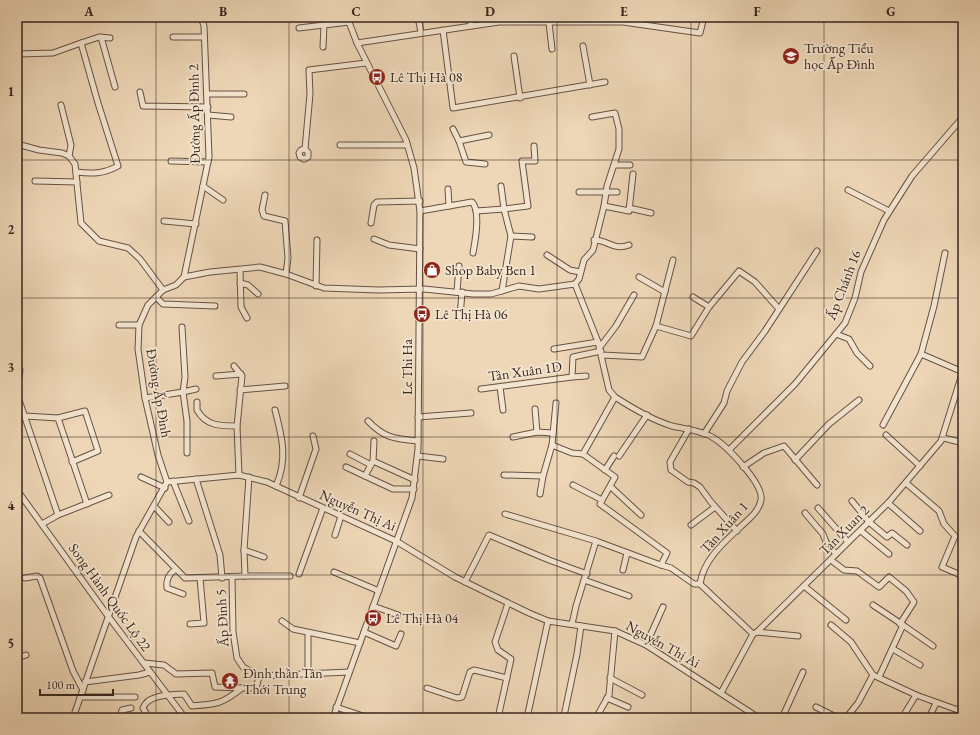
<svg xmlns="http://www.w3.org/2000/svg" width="980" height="735" viewBox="0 0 980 735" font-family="'EB Garamond',serif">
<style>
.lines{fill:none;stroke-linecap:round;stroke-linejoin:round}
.stream{stroke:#727f75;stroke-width:1.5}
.minor-casing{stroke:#665244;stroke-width:7}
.minor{stroke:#f4e5d0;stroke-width:5}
.grid{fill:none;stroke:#38261e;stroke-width:1;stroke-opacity:0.55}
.labels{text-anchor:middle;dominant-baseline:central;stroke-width:3.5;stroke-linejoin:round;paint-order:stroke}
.poi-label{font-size:14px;fill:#38261e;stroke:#f4e5d0;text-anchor:start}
.street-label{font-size:14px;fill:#38261e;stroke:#f4e5d0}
.neatline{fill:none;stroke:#38261e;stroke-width:1.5}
.grid-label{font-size:13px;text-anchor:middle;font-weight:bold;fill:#38261e}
</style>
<rect width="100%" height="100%" fill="#eed7b7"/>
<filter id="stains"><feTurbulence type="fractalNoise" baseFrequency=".005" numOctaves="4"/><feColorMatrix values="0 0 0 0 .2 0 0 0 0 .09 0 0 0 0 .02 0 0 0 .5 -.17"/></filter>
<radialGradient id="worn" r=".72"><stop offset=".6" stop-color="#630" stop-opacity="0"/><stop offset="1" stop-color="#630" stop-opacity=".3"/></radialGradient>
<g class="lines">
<!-- stream -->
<g class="stream">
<polyline points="169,17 200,20"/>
<polyline points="204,19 210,17"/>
</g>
<!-- minor casing -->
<g class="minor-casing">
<g id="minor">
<polyline points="418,17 421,32"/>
<polyline points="470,17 471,25"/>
<polyline points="549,23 552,49"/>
<polyline points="299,28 349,22"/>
<polyline points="443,30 453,108 605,82"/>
<polyline points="101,37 115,87"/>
<polyline points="173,37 204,37"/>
<polyline points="81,43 99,37 110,38"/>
<polyline points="357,43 499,22 623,22 700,33 704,17"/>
<polyline points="583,46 590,85"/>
<polyline points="323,47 324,25"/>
<path d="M17,54L53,53L81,43L98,103L118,166C103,174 92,174 76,172"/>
<polyline points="514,56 520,98"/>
<polyline points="140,92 143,106 208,107"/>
<polyline points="207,94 244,94"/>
<polyline points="61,105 71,145 69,156"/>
<polyline points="208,115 231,117"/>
<polyline points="453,129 459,141 489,135"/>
<polyline points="459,141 466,162 485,164"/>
<polyline points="17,144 39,150 62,153 69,156 75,164 81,223 99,241 128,248 140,259 163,290"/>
<polyline points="340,145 407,145"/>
<polyline points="305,149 301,150 299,153 300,157 304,159 308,157 308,152 305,149 310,94 309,70 366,63"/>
<polyline points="171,161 208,162"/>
<polyline points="614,165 630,165"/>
<polyline points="35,181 77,182"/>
<polyline points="203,186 223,200"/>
<polyline points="501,186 504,209 528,206 522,161 535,161 534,146"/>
<polyline points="448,189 449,206"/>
<polyline points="848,190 889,211"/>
<polyline points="579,192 617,192"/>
<polyline points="265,195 262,210 264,216 285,221 288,258 286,274"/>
<polyline points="604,206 629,211 633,174"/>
<polyline points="629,208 651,213"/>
<path d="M420,211L472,202C481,211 475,242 473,253"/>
<polyline points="476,211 504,209 511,236 502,291"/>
<polyline points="17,220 19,220"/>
<polyline points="164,221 196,224"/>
<polyline points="371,223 374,205 377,202 420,201"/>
<polyline points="511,236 532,237"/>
<polyline points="374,239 389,245 420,249"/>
<path d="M594,240C609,240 613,251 629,245"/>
<polyline points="547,255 570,270 580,272"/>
<polyline points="240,270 241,307 247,318"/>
<polyline points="184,277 209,157 204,26 201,17"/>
<polyline points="639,277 665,292"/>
<polyline points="240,283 248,285 258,294"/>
<polyline points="575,284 579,279 584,260 593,250 604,206 607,186 619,149 619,129 615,113 592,117"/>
<polyline points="316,286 317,240"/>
<polyline points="457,292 459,266"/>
<polyline points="156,297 163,304 215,306"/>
<polyline points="709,307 739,271 755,282 779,309"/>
<polyline points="460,317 462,292"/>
<polyline points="119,325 139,325"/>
<polyline points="656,326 673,260"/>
<polyline points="182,327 185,377 183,392 196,389"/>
<polyline points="836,334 849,339 857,353 870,366"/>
<polyline points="600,347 616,326 634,295"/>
<polyline points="554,349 598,342"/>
<polyline points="921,354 934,306 945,253"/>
<polyline points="602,355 642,357 656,326 691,336 709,307 693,297"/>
<polyline points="234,366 242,376 237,426 239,475"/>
<polyline points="17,369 20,370 17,392"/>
<polyline points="216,376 241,374"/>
<polyline points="572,377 586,376"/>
<polyline points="500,387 503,410"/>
<polyline points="481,389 572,377 573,357 601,351"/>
<polyline points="240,390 285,386"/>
<polyline points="17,394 58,515"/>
<polyline points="145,398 183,392 187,421 187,453"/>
<path d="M197,402V410C206,426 220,426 237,426"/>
<polyline points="535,409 537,432"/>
<path d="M275,410C282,437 288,459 276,486"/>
<polyline points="25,416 58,418 85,411 98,451 72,462"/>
<polyline points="418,417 471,413"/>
<polyline points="58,418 87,504"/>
<path d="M368,421C384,438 395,439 418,441"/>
<polyline points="883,425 921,354 963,372"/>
<polyline points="689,429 670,462 671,470 688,482 694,483 700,487 711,502 737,531"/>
<polyline points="704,434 724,403 727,391 742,362 765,331 817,251"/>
<polyline points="886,435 920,466"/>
<polyline points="513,437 537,432 553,433"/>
<polyline points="944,438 963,443"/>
<polyline points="374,441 373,461 415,480"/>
<polyline points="552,445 556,403"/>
<polyline points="729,450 795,384 845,323 855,298 861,272 884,220 912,176 963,117"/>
<polyline points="350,454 371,465"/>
<polyline points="583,454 615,477 600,504 667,553 661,565"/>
<polyline points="418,456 443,459"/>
<polyline points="619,456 647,415"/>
<polyline points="795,460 829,424 859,400"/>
<polyline points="373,461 365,476 393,489 414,489"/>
<polyline points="346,467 365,476"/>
<polyline points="743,467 764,453 784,446 817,485"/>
<polyline points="605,470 614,456"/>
<polyline points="504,475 543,476 552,445 572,453 583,454 615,397"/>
<polyline points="141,477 165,488"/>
<polyline points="249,477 244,550 245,576 290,576"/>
<polyline points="196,479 220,555 222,578"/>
<polyline points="173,481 189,521"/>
<path d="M167,482L158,455L145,398L138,349L139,325L148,305L163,290L176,285L184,277L210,272L260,267L286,274L324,288L378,290L424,289L473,294H491L519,286L539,289L575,284L598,342L609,390L615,397C632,408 652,420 672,426C685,429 700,430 712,437C726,445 764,484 761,500C760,505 756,512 752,516C733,535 704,555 700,584L753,634"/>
<polyline points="167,482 239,475 267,482 396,541 455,577 529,613 548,621 615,631 646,645 759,718"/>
<polyline points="906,483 939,511 944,524 955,536 942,567 963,576"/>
<polyline points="573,485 602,500"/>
<polyline points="611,487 641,515"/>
<polyline points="17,490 108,616 185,718"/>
<polyline points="540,494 543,476"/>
<polyline points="299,498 316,449 313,436"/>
<polyline points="852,501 869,522 887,537 892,533 907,545"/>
<polyline points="888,503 920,531"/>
<polyline points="154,506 169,522"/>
<polyline points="818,508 848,542"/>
<polyline points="805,513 823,534 826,542 836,554"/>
<polyline points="505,514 596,541"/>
<polyline points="42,524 58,515 109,495"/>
<polyline points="691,525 715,507"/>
<polyline points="139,531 185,578 245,576"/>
<polyline points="861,531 889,554"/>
<polyline points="335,535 341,516"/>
<polyline points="244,550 264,557"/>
<polyline points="831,560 844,570 857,571 879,587 889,577 906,591 914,602 900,624"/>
<path d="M176,569C169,574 166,579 167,588L183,594"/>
<polyline points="623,570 627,553"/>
<polyline points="334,572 379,591"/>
<polyline points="299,574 323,508"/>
<polyline points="232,577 233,632 237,658 243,667 259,676 349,672"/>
<polyline points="25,578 37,576 40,578 73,671 83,690"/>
<polyline points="584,580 629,596"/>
<polyline points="465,582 489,535 549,560 587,574"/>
<polyline points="804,586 846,620"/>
<polyline points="873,605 903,625 879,677"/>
<polyline points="373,606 398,615"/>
<polyline points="282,621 293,629 360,643"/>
<polyline points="190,624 204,623 200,578"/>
<polyline points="572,624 576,606 596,541 658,564 671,568 694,584 700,584"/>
<polyline points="831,625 851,642 873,675 858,703 846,718"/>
<polyline points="903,625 933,646"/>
<polyline points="364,632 396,646 401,634"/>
<polyline points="757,632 798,636"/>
<polyline points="646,645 663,607"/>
<polyline points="893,649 920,665"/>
<polyline points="17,658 26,655"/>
<polyline points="144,663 164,665 176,674 212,673 215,687 242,688"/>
<polyline points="308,673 308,633"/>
<polyline points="873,675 916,695 958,710 963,705"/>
<polyline points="610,678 642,695"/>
<polyline points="85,682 139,675 150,672"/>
<polyline points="427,688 457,698 462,697 470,672 474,670 507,678"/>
<polyline points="721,693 753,634 757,632 889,502 941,441 963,371"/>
<polyline points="80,697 135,697"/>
<polyline points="607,698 628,707"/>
<polyline points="336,707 369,718"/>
<polyline points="816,707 838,718"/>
<polyline points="564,716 577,654 581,626"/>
<polyline points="889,717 891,718"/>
<polyline points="73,718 136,537 167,482"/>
<polyline points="120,718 122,710 131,708"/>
<path d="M149,718L143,708C148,694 172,695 184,694L192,706C217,704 222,704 242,688H252L257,685L259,676"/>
<polyline points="333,718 412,498 418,449 420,211 414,168 406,140 357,43 347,17"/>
<polyline points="498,718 511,659 498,650 495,642 508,603"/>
<polyline points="527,718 548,621"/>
<polyline points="596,718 609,695 615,631"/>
<polyline points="782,718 803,672"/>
<polyline points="902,718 916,695"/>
<polyline points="929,718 936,703"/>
</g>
</g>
<!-- minor -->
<use href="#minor" class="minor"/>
</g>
<!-- grid -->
<path class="grid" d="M156,17V718M289,17V718M423,17V718M557,17V718M691,17V718M824,17V718M17,160H963M17,298H963M17,437H963M17,575H963"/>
<!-- icons -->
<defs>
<g id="school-disc" transform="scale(0.9)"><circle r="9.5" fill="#8f2418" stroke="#f4e5d0"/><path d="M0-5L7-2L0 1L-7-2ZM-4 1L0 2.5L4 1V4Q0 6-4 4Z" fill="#fff"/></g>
<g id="bus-disc" transform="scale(0.9)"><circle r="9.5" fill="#8f2418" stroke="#f4e5d0"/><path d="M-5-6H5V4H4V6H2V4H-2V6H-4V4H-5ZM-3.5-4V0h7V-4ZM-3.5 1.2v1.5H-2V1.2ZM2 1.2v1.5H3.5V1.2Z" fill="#fff"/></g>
<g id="shop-disc" transform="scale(0.9)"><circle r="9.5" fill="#8f2418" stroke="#f4e5d0"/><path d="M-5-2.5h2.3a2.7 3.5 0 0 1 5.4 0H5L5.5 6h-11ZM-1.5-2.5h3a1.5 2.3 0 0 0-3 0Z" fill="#fff"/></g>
<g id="temple-disc" transform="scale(0.9)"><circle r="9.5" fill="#8f2418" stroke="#f4e5d0"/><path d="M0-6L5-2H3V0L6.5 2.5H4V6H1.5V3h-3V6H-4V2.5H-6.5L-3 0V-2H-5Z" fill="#fff"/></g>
</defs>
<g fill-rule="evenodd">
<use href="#school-disc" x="791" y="56"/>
<use href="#bus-disc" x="377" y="77"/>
<use href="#shop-disc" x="432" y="270"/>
<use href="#bus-disc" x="422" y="314"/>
<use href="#bus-disc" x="373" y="618"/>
<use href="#temple-disc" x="230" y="681"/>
</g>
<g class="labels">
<!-- poi labels -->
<g class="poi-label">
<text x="804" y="48">Trường Tiểu<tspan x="804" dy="16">học Ấp Đình</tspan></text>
<text x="390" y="77">Lê Thị Hà 08</text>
<text x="445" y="270">Shop Baby Ben 1</text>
<text x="435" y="314">Lê Thị Hà 06</text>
<text x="386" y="618">Lê Thị Hà 04</text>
<text x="243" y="673">Đình thần Tân<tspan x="243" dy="16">Thới Trung</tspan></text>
</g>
<!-- street labels -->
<g class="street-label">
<text transform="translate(194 114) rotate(-91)">Đường Ấp Đình 2</text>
<text transform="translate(843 285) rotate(-69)">Ấp Chánh 16</text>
<text transform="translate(407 367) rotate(-90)">Le Thi Ha</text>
<text transform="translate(525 371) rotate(-8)">Tân Xuân 1D</text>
<text transform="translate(159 393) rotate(80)">Đường Ấp Đình</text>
<text transform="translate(358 510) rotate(24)">Nguyễn Thị Ai</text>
<text transform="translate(724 527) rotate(-48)">Tân Xuân 1</text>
<text transform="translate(844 530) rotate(-45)">Tan Xuan 2</text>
<text transform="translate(110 597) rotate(54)">Song Hành Quốc Lộ 22</text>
<text transform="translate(222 618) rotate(-93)">Ấp Đình 5</text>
<text transform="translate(663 644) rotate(29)">Nguyễn Thị Ai</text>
</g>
</g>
<!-- margin -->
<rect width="980" height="735" fill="none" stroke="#eed7b7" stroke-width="44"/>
<!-- scale -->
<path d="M40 689v6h73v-6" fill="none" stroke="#38261e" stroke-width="2"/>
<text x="46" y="689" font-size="12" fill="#38261e" stroke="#f4e5d0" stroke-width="3" paint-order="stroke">100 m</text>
<rect x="22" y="22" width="936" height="691" class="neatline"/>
<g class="grid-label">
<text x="89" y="16">A</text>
<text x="223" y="16">B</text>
<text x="356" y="16">C</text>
<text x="490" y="16">D</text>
<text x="624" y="16">E</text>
<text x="757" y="16">F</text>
<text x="891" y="16">G</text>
<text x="11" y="96">1</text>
<text x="11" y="234">2</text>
<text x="11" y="372">3</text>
<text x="11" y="510">4</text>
<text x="11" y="648">5</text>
</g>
<rect width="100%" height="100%" filter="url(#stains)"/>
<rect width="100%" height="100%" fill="url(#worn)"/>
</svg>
